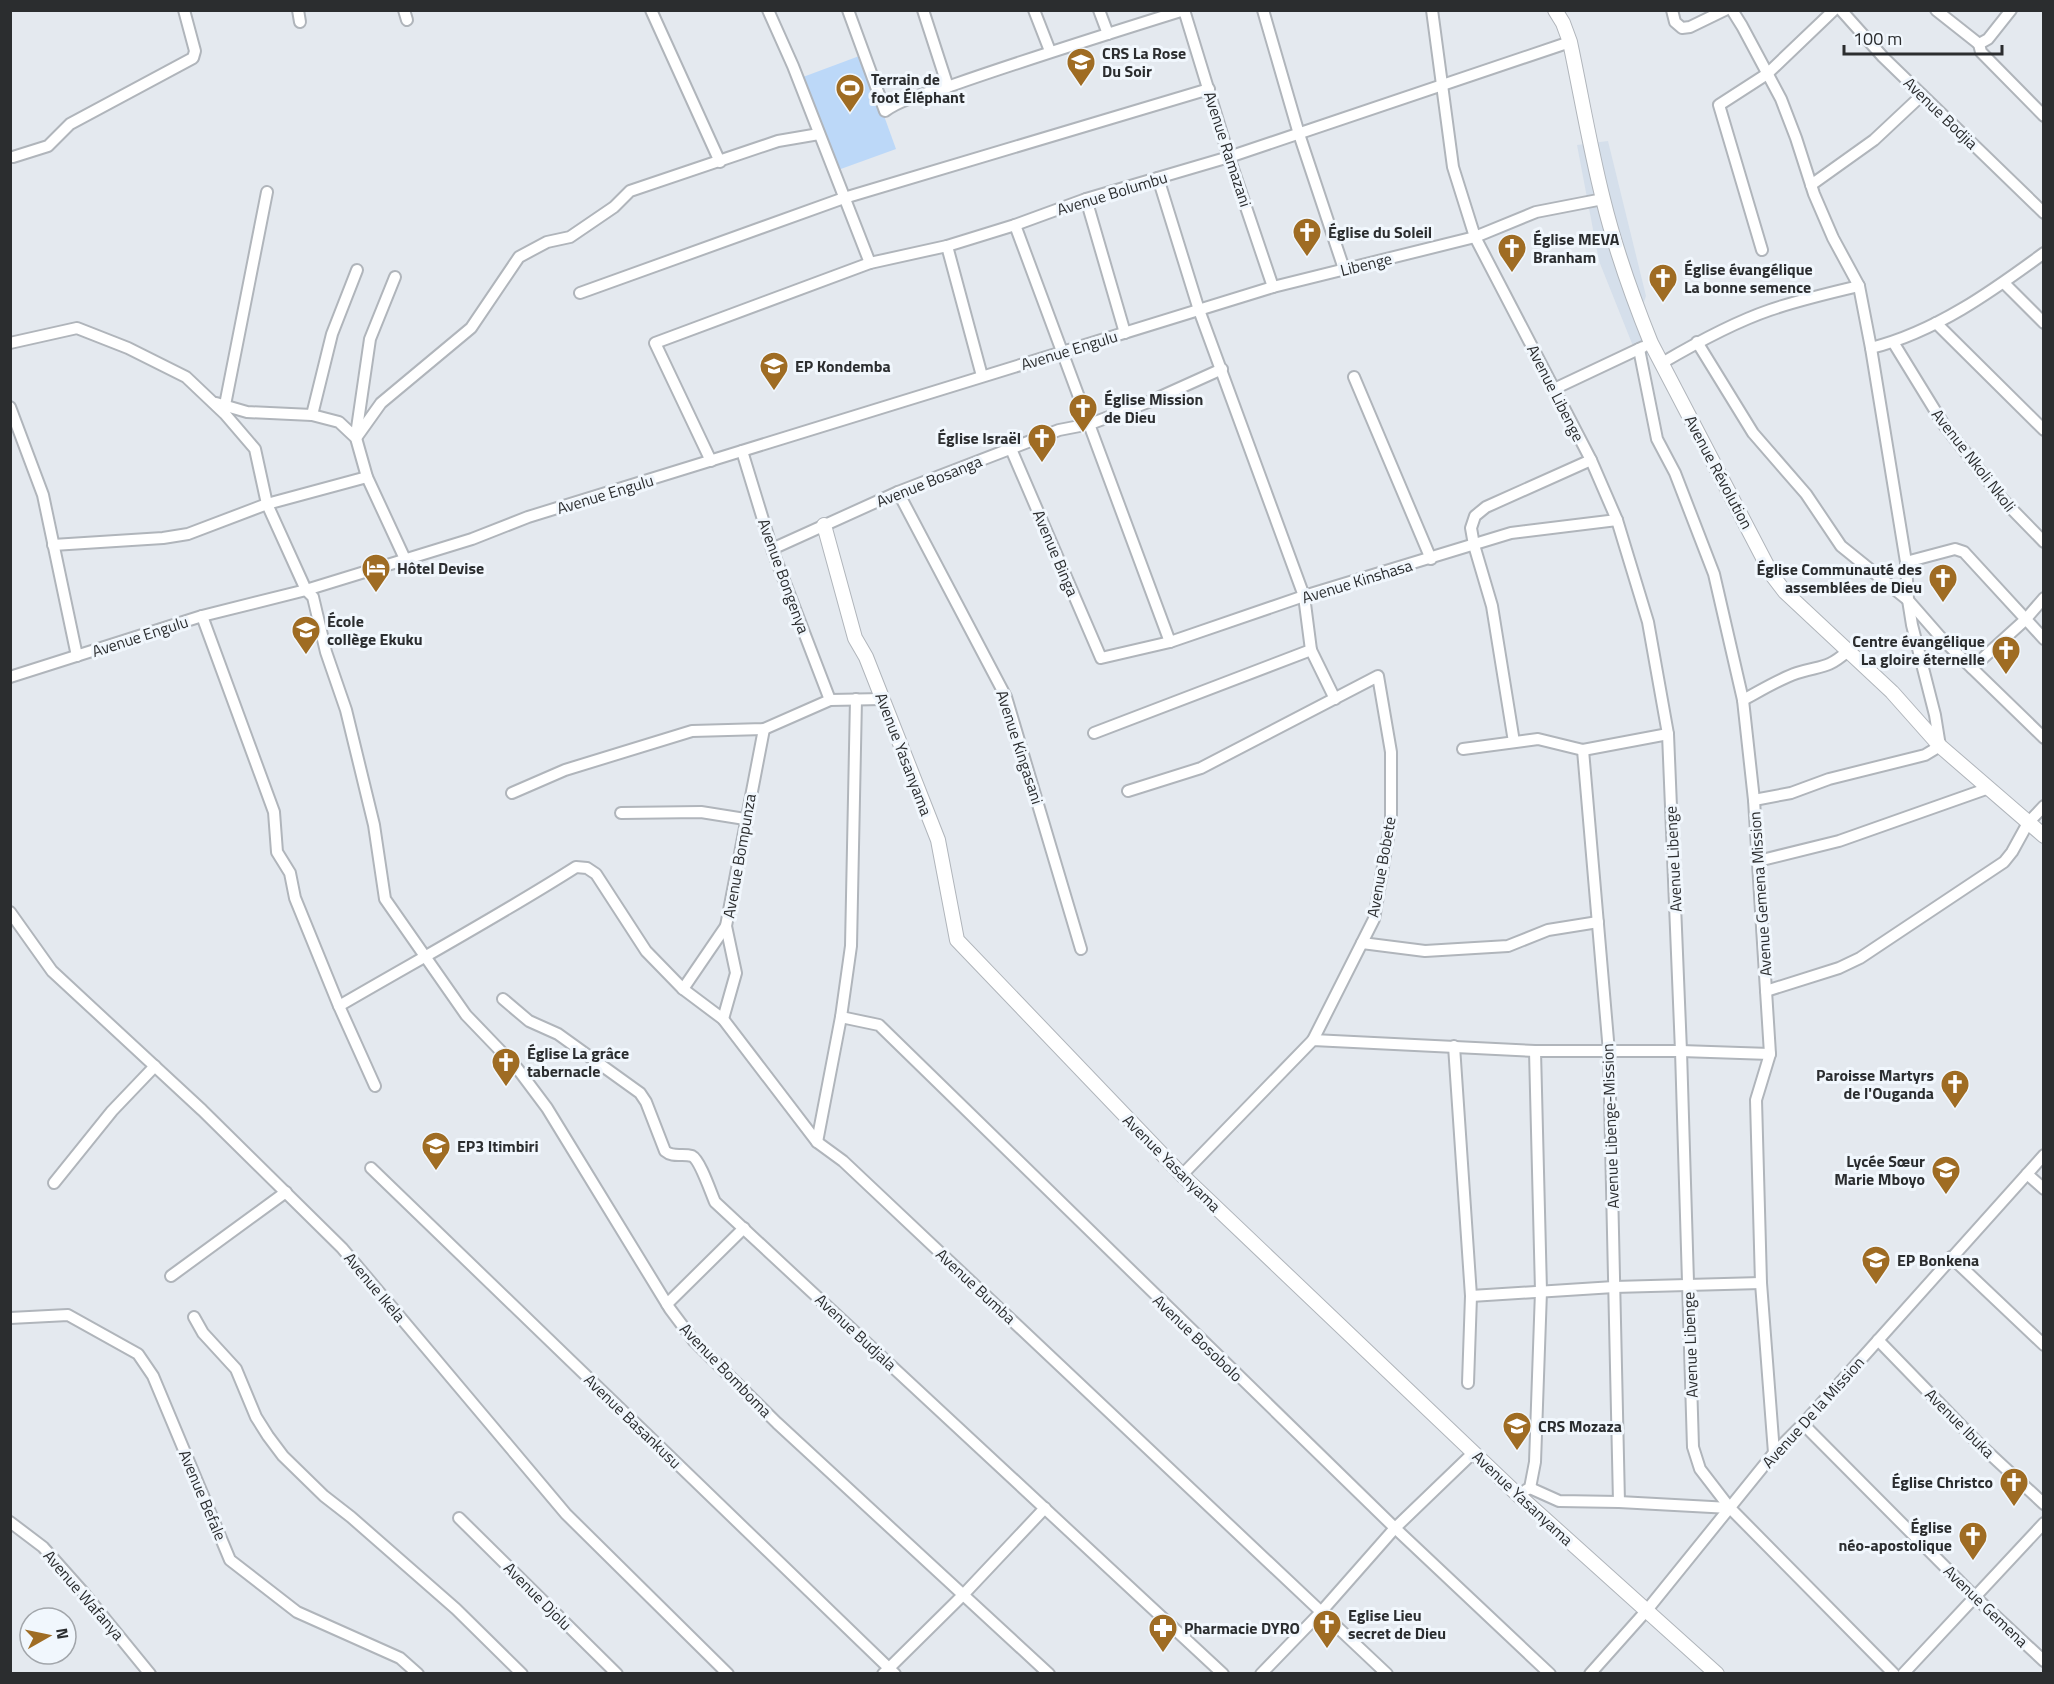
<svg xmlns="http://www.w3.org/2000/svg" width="2054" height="1684" viewBox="0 0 2054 1684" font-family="'Titillium Web',sans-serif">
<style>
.built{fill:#d5dfeb}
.green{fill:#bcd8f8}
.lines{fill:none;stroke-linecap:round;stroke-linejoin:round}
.street-casing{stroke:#b0b5bb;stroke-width:14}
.secondary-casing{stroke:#b0b5bb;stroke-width:16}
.street{stroke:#fff;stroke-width:10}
.secondary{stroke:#fff;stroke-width:14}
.labels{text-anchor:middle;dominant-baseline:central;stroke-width:6;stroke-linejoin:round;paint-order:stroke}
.poi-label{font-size:16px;font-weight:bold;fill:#2b2d2f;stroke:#f1f7fd;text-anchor:start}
.street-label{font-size:16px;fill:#2b2d2f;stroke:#f1f7fd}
</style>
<rect width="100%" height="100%" fill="#e4e9ef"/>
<!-- built -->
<polygon class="built" points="1608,141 1646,296 1643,305 1658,350 1639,361 1599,261 1577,145"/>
<!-- green -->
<polygon class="green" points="862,55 896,149 838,170 803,77"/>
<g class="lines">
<!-- street casing -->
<g class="street-casing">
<g id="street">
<polyline points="298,10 300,22"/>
<polyline points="404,10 407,20"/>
<polyline points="651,10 720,162"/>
<polyline points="768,10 793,66 870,263"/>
<path d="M848,10L885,111C904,97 931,93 953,85C1030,58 1107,34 1184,10L1229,157L1273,287"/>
<polyline points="923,10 948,87"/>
<polyline points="1034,10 1050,51"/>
<polyline points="1099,10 1108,34"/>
<polyline points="1263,10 1299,134 1344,269"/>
<polyline points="1432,10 1453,167 1475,237 1591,460 1617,520 1648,622 1668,734 1681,1051 1693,1447 1700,1469 1730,1508 1894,1674"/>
<polyline points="1672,10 1675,22 1682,28 1690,27 1725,10"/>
<polyline points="1732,10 1742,26 1781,99 1796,138 1814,194 1833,238 1859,286 1871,348 1906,562 1908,600 1912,625 1935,715 1940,746 1925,755 1829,779 1791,793 1754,800"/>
<polyline points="1841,10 1883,57 2044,213"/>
<polyline points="1936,10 1979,44"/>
<polyline points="1979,44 1981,52 2044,116"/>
<polyline points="1979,44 1988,39 2011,10"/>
<polyline points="13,157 48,146 70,124 193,58 195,51 184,10"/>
<polyline points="1811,185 1874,140 1922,95"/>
<polyline points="1086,199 1125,333"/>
<polyline points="1015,225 1170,642"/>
<polyline points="947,246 982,376"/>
<polyline points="1762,250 1719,105 1767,74 1834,10"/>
<polyline points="2004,283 2044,323"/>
<polyline points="580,293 844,198 1209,89"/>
<polyline points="1936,323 2044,430"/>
<polyline points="1697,342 1753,433 1806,494 1841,546 1908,600 1943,640 2044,738"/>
<polyline points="1893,342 1944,425 2003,500 2044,542"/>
<polyline points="10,343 77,328 128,348 186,377 225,414 255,449 267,504 306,590 313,597 326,652 346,710 374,825 385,899 466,1015 517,1068 547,1108 670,1309 694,1341 777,1423 1049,1674"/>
<path d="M1871,348C1935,332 1991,292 2044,253"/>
<polyline points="1639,349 1657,439 1675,473 1714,574 1743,700 1754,800 1770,1054 1756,1100 1761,1283 1774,1453"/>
<path d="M1662,363C1696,343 1732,323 1770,310C1799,300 1829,293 1859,286"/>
<polyline points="1354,377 1431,559"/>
<polyline points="1554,389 1643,347"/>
<polyline points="216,403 247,412 312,415 339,422 356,438 367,477 405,559"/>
<polyline points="225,405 267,192"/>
<polyline points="10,407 43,495 77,656"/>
<polyline points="312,415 332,334 357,270"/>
<polyline points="356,435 370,339 395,277"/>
<polyline points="356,438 381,403 471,328 519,257 547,242 570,237 614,207 630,191 778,141 819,134"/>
<polyline points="1011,449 1101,658 1170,642 1304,596 1511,533 1617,520"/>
<polyline points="742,451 772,549 830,700"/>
<polyline points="711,461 655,343 870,263 947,246 1015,225 1086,199 1229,157 1570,42"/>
<polyline points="898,492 1006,697 1081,949"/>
<polyline points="53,545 163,538 188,534 267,504 367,477"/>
<polyline points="772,549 898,492 1059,430 1090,424 1151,401 1222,369"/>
<polyline points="1906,562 1955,549 1964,552 2044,639"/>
<polyline points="202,616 274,812 277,852 290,873 295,898 339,1006 375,1086"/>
<polyline points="1311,650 1335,699"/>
<polyline points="1972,668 2025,620 2044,598"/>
<polyline points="10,677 202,616 306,590 472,539 528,517 1273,287 1475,237 1536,212 1603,199"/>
<path d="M1743,700C1760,691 1779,679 1797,673C1822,665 1826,670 1848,651"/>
<polyline points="1094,733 1311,650 1304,596 1199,310 1158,178"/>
<polyline points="1514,742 1492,606 1474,545 1471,528 1475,516 1486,507 1591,460"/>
<polyline points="1463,749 1538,739 1583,750 1668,734"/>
<polyline points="1583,750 1609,1052 1619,1502"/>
<polyline points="1128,791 1201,768 1378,676 1391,752 1391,820 1374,919 1313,1040"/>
<polyline points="512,793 565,770 692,731 764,729 830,700 883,699"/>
<polyline points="621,813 701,812 745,819"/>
<polyline points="1758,861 1839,841 1989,788"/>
<polyline points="10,912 52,971 202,1110 342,1248 566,1514 728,1674"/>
<polyline points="1362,943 1425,951 1508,946 1548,930 1598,922"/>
<polyline points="683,989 726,926"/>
<polyline points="1766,991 1839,968 1860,958 2004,862 2012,852 2028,823 2044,806"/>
<path d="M503,999L529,1021L558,1034L640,1093L646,1102L665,1151C673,1158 682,1153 692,1156C700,1160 711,1193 715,1202L1223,1674"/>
<path d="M339,1006C418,960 499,916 576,867L587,868L596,874L646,951L683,989L723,1019L817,1142L843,1161L1387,1674"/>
<polyline points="841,1017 879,1025 1395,1528 1550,1674"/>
<polyline points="723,1019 736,973 726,926 764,729"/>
<polyline points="1454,1046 1471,1296 1468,1383"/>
<polyline points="817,1142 841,1017 851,946 856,699"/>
<polyline points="371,1168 895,1674"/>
<polyline points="2027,1174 2044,1189"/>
<polyline points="1182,1175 1313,1040 1535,1051 1681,1051 1770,1054"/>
<polyline points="54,1183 112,1111 155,1066"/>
<polyline points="1951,1257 2044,1345"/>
<polyline points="171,1276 286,1192"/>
<polyline points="1471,1296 1614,1287 1761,1283"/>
<polyline points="667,1304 744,1228"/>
<polyline points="194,1317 203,1333 236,1369 256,1417 268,1436 283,1456 324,1496 351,1517 456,1609 522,1674"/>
<polyline points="10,1318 68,1315 138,1354 153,1376 230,1560 297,1612 400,1658 418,1674"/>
<polyline points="1878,1340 1977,1442 2044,1504"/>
<polyline points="1803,1424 1974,1596 2044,1661"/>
<polyline points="1530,1488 1535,1462 1541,1291 1535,1051"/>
<polyline points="1526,1490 1530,1488 1559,1501 1619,1502 1730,1508"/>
<polyline points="459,1518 617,1674"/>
<polyline points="10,1522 43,1547 83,1592 150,1674"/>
<polyline points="883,1674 963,1595 1045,1508"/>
<polyline points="1261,1674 1321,1612 1395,1528 1473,1453"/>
<polyline points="1590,1674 1647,1610 1774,1453 1803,1424 2044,1155"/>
<polyline points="1903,1674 2044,1523"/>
</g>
</g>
<!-- secondary casing -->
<g class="secondary-casing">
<g id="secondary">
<path d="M1555,10L1563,23L1570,42C1581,94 1590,148 1603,199C1615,248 1632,296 1651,343L1772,575L1785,592L1892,692L1940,746L2044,836"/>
<polyline points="824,525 855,638 866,657 938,840 957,940 1182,1175 1517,1494 1717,1674"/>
</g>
</g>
<!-- street -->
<use href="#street" class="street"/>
<!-- secondary -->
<use href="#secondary" class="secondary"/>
</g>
<!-- icons -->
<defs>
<g id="school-pin" transform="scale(1.5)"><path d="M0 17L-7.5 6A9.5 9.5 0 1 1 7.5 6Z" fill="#9f6c23" stroke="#f1f7fd"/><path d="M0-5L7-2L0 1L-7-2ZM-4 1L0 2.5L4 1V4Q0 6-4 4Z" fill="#fff"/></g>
<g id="stadium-pin" transform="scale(1.5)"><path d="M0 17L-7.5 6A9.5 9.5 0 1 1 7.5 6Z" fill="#9f6c23" stroke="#f1f7fd"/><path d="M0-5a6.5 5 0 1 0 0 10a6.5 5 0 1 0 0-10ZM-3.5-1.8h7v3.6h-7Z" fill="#fff"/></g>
<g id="church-pin" transform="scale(1.5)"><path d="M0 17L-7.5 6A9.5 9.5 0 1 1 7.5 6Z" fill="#9f6c23" stroke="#f1f7fd"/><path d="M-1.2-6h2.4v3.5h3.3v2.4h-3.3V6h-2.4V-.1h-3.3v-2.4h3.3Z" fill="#fff"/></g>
<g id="hotel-pin" transform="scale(1.5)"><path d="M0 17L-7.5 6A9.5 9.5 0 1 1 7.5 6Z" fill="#9f6c23" stroke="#f1f7fd"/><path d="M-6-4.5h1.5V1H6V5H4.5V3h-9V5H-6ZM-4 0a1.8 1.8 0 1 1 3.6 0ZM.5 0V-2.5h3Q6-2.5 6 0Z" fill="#fff"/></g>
<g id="university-pin" transform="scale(1.5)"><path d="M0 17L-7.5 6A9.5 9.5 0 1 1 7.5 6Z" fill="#9f6c23" stroke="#f1f7fd"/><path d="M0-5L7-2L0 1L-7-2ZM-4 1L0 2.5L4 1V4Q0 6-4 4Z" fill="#fff"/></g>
<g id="pharmacy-pin" transform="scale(1.5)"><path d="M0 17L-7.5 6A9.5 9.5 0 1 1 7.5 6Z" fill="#9f6c23" stroke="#f1f7fd"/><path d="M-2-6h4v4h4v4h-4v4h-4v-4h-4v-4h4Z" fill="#fff"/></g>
</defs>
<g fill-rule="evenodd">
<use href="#school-pin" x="1081" y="62"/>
<use href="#stadium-pin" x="850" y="88"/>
<use href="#church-pin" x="1307" y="232"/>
<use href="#church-pin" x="1512" y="248"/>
<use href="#church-pin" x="1663" y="278"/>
<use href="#school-pin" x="774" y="366"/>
<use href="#church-pin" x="1083" y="408"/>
<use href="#church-pin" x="1042" y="438"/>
<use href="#hotel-pin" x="376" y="568"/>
<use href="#church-pin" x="1943" y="578"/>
<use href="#university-pin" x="306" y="630"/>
<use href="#church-pin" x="2006" y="650"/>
<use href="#church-pin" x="506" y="1062"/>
<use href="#church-pin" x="1955" y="1084"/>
<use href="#school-pin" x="436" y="1146"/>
<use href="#school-pin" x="1946" y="1170"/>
<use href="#school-pin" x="1876" y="1260"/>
<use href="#school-pin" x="1517" y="1426"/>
<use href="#church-pin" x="2014" y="1482"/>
<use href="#church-pin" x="1973" y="1536"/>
<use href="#church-pin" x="1327" y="1624"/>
<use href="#pharmacy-pin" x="1163" y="1628"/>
</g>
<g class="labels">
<!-- poi labels -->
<g class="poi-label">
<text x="1102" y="53">CRS La Rose<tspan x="1102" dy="18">Du Soir</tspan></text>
<text x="871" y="79">Terrain de<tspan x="871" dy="18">foot Éléphant</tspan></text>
<text x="1328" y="232">Église du Soleil</text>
<text x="1533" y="239">Église MEVA<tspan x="1533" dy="18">Branham</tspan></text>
<text x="1684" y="269">Église évangélique<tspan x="1684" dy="18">La bonne semence</tspan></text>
<text x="795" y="366">EP Kondemba</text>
<text x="1104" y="399">Église Mission<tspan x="1104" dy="18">de Dieu</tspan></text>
<text x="1021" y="438" text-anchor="end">Église Israël</text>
<text x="397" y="568">Hôtel Devise</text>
<text x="1922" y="569" text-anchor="end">Église Communauté des<tspan x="1922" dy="18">assemblées de Dieu</tspan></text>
<text x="327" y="621">École<tspan x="327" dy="18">collège Ekuku</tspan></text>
<text x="1985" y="641" text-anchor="end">Centre évangélique<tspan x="1985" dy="18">La gloire éternelle</tspan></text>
<text x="527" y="1053">Église La grâce<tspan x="527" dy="18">tabernacle</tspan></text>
<text x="1934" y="1075" text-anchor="end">Paroisse Martyrs<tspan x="1934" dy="18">de l'Ouganda</tspan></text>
<text x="457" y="1146">EP3 Itimbiri</text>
<text x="1925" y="1161" text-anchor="end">Lycée Sœur<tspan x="1925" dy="18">Marie Mboyo</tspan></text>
<text x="1897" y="1260">EP Bonkena</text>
<text x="1538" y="1426">CRS Mozaza</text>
<text x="1993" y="1482" text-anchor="end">Église Christco</text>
<text x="1952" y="1527" text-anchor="end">Église<tspan x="1952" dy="18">néo-apostolique</tspan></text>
<text x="1348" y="1615">Eglise Lieu<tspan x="1348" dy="18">secret de Dieu</tspan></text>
<text x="1184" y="1628">Pharmacie DYRO</text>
</g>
<!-- street labels -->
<g class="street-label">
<text transform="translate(1941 113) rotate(44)">Avenue Bodjia</text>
<text transform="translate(1228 149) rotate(72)">Avenue Ramazani</text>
<text transform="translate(1112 193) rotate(-17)">Avenue Bolumbu</text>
<text transform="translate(1366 264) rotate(-14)">Libenge</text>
<text transform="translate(1069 350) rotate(-17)">Avenue Engulu</text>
<text transform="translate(1556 393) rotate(63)">Avenue Libenge</text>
<text transform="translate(1974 460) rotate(52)">Avenue Nkoli Nkoli</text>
<text transform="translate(1719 472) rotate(62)">Avenue Révolution</text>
<text transform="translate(929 481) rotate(-22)">Avenue Bosanga</text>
<text transform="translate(605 494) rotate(-17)">Avenue Engulu</text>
<text transform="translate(1056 553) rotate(67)">Avenue Binga</text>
<text transform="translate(784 576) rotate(70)">Avenue Bongenya</text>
<text transform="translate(1357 581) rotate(-17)">Avenue Kinshasa</text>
<text transform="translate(140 636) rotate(-18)">Avenue Engulu</text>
<text transform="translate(1020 747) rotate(72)">Avenue Kingasani</text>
<text transform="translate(904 754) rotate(69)">Avenue Yasanyama</text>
<text transform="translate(739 856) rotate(-80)">Avenue Bompunza</text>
<text transform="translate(1673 859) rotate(-93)">Avenue Libenge</text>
<text transform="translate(1381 867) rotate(-80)">Avenue Bobete</text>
<text transform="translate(1760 894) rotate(-94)">Avenue Gemena Mission</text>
<text transform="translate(1610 1126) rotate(-92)">Avenue Libenge-Mission</text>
<text transform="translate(1172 1163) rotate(45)">Avenue Yasanyama</text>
<text transform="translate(976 1286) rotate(43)">Avenue Bumba</text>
<text transform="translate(375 1287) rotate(50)">Avenue Ikela</text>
<text transform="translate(856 1332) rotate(43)">Avenue Budjala</text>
<text transform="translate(1198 1338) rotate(44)">Avenue Bosobolo</text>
<text transform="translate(1690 1345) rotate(-92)">Avenue Libenge</text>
<text transform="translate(726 1370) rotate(46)">Avenue Bomboma</text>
<text transform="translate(1813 1412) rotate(-48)">Avenue De la Mission</text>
<text transform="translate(633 1421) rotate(44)">Avenue Basankusu</text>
<text transform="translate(1960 1423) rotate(45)">Avenue Ibuka</text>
<text transform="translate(203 1495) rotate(67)">Avenue Befale</text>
<text transform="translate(1523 1498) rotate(43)">Avenue Yasanyama</text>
<text transform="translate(84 1595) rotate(49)">Avenue Wafanya</text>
<text transform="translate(538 1596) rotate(45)">Avenue Djolu</text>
<text transform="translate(1986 1606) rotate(44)">Avenue Gemena</text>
</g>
</g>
<!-- border -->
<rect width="2054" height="1684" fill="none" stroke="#2b2d2f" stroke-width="24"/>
<!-- north arrow -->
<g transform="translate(48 1636) rotate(81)"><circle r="28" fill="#f1f7fd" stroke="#a2a6ab" stroke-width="1.5"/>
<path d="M0-4.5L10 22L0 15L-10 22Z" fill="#9f6c23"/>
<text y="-9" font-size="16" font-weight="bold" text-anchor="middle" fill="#2b2d2f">N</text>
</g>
<!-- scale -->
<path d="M1844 45v9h158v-9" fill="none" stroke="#2b2d2f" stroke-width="3"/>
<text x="1853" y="45" font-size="18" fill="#2b2d2f" stroke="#f1f7fd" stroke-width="4.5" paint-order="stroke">100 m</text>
</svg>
